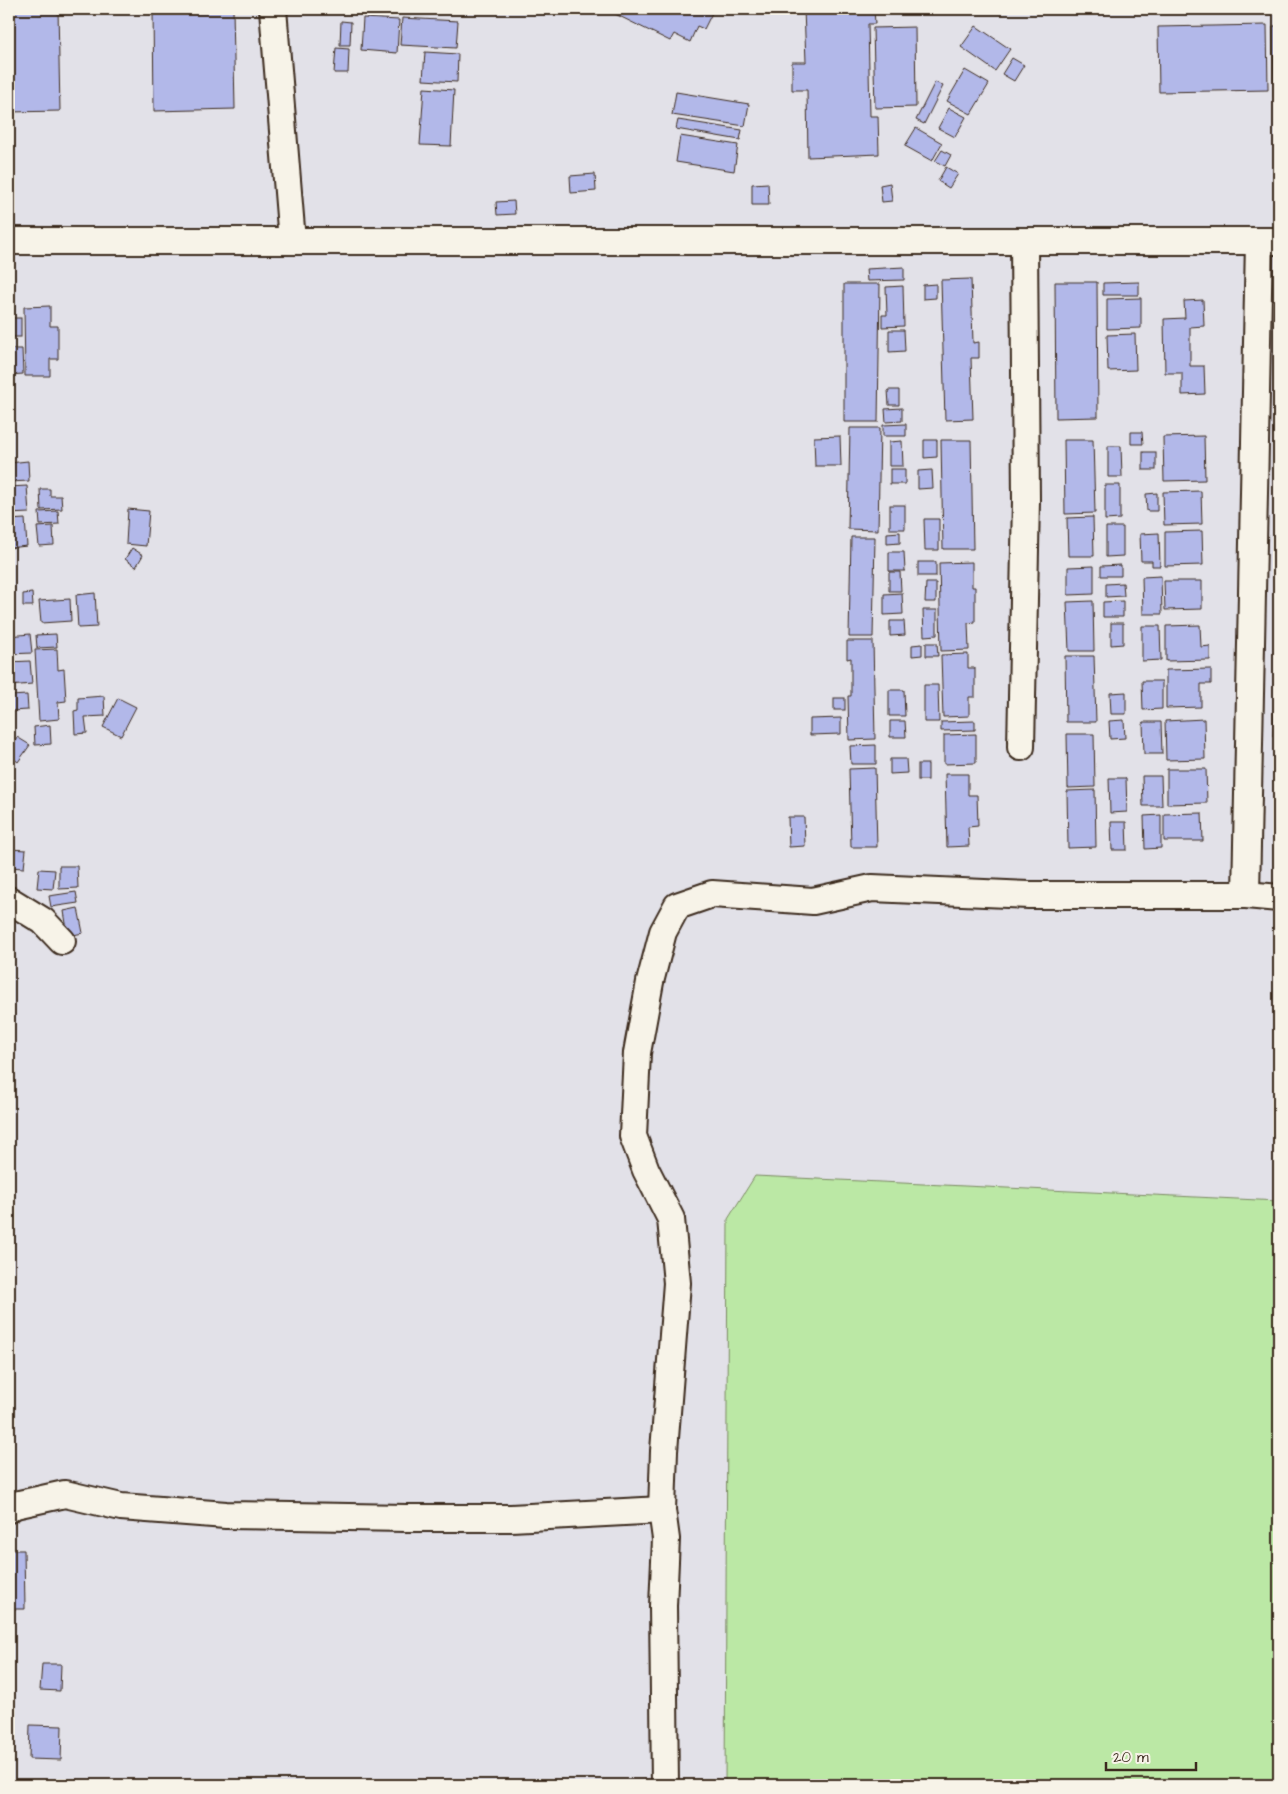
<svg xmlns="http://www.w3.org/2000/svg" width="1288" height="1794" viewBox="0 0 1288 1794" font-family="'Architects Daughter',sans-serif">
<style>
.green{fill:#bbe8a5;stroke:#7b8962}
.building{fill:#b2b8e9;stroke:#3b2a1e}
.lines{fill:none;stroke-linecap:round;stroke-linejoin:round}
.street-casing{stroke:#3b2a1e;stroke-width:30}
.street{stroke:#f7f3e8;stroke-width:26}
</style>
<rect width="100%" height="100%" fill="#e2e1e8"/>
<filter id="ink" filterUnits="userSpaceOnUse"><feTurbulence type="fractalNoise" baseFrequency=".02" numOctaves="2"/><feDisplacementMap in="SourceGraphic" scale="10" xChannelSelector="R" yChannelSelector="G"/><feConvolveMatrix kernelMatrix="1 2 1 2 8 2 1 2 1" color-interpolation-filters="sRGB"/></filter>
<g filter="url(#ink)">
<!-- green -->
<polygon class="green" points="755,1176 1279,1201 1279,1785 725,1785 728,1219"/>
<!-- building -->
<g class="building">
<polygon points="9,9 58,9 60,111 9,112"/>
<polygon points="153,9 233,9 235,109 154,111"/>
<polygon points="605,9 714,9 704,29 697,26 690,42 674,34 670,41"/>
<polygon points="804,9 874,9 875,24 868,24 870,116 878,116 879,154 808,157 807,90 792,90 792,62 806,62"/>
<polygon points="363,18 399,20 397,53 361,50"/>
<polygon points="402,18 458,21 456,48 400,45"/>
<polygon points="341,21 351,22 350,45 340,45"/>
<polygon points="1267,25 1268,90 1159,92 1158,27"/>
<polygon points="976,26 1010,49 995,71 961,47"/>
<polygon points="1273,26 1279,26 1279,97 1274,97"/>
<polygon points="915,27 916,107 875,108 873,28"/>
<polygon points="336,48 349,49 348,73 334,73"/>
<polygon points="425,52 458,54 457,82 423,80"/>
<polygon points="1012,58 1024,65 1014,81 1002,74"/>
<polygon points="965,70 989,84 971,114 947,101"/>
<polygon points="935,82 943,86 924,124 916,120"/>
<polygon points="424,88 454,90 451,146 420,145"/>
<polygon points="676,92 749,104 745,126 672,115"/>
<polygon points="949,108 966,117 955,137 938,128"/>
<polygon points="678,120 742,130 740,140 676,129"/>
<polygon points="916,128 942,143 932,161 905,146"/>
<polygon points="680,136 738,145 734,171 676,162"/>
<polygon points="942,150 951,155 945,166 935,161"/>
<polygon points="946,167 958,174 949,188 938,181"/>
<polygon points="595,174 596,191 571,193 570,176"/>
<polygon points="768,183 769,205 752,205 752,184"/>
<polygon points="890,183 892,201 882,202 880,185"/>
<polygon points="514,201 515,214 497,215 496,202"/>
<polygon points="904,267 904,280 867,281 866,269"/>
<polygon points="971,279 973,343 979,342 979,358 971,358 973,419 945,420 941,280"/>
<polygon points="1055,282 1097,282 1098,417 1056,418"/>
<polygon points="1139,282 1139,295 1103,295 1103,283"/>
<polygon points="844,284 880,284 878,422 844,422"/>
<polygon points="936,284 936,298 923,299 923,285"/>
<polygon points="903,286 904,326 882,327 882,315 887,315 886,287"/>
<polygon points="1141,298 1141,328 1107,329 1107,299"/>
<polygon points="1203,300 1204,326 1190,327 1190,366 1204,366 1205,394 1182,395 1182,373 1165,373 1164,319 1185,318 1184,301"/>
<polygon points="50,306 50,326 58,326 58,359 50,359 50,376 25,376 24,307"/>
<rect x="9" y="318" width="12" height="19"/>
<polygon points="889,330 904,330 905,351 889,352"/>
<polygon points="1135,334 1136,370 1108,371 1107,335"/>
<polygon points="9,349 22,349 23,374 9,375"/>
<polygon points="888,390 899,390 899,405 889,405"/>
<polygon points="902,408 902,421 886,422 885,409"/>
<polygon points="906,424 906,436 883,436 883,425"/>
<polygon points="850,428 880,428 878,530 848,529"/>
<polygon points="1131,432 1142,432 1143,444 1131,444"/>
<polygon points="840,436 841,466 815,466 814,437"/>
<polygon points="1204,436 1205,480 1164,481 1163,437"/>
<polygon points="924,440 937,440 937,457 924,458"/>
<polygon points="941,440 971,440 973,549 943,549"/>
<polygon points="1064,440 1093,440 1095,513 1065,514"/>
<polygon points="902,441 903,466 889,466 889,442"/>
<polygon points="1108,446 1121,446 1122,477 1108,477"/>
<rect x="1143" y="452" width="13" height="18"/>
<polygon points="28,461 29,481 9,482 9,463"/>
<rect x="890" y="469" width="15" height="15"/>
<polygon points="932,470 933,488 918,489 918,471"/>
<polygon points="1105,485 1120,485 1120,519 1105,520"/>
<polygon points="27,486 29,513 9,514 9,487"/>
<polygon points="40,489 50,489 50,496 61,496 62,509 41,510"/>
<polygon points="1201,491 1202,524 1164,525 1163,492"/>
<polygon points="1157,493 1157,511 1147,511 1146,494"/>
<rect x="890" y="505" width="15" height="24"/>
<polygon points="128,509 149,511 146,546 126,544"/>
<polygon points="58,511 59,524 40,525 39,512"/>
<polygon points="1093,517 1094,556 1068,556 1067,518"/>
<polygon points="25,519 27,546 9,548 9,520"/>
<polygon points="924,519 939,519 939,550 925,550"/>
<polygon points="53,526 54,545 39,546 37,527"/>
<polygon points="1106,527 1123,527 1123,556 1106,557"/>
<polygon points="1202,531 1203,565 1165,566 1165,532"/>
<polygon points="900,532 900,543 887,544 887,533"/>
<polygon points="1159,533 1160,566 1152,566 1152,561 1141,561 1140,534"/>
<polygon points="851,537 875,537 873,637 849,637"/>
<polygon points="132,548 143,555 136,567 125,559"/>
<polygon points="889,552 904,552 905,571 889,571"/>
<rect x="918" y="562" width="18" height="14"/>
<polygon points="972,562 972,587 975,587 975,622 968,623 969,650 941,651 939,563"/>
<polygon points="1121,565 1121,576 1101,576 1101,566"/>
<polygon points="1094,566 1094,594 1068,595 1068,567"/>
<polygon points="889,572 900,572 901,591 889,591"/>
<polygon points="1161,576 1162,614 1143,614 1142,577"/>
<polygon points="1164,581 1202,581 1202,609 1165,610"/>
<polygon points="926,583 936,583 936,602 925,602"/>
<polygon points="1123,583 1124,596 1106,597 1106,584"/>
<polygon points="32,593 33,606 23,606 23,594"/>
<polygon points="95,593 97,627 78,628 76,595"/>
<polygon points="902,593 903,614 884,615 884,594"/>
<polygon points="70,599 71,621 41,623 39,601"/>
<polygon points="1093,601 1094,651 1069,651 1067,602"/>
<polygon points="1123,601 1123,617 1103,617 1103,602"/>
<polygon points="923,610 937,610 937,635 924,636"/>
<polygon points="890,621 904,621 905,635 890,636"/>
<polygon points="1111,623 1123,623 1123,644 1111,645"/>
<polygon points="1200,625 1201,647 1210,646 1210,660 1166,661 1166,626"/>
<polygon points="1142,626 1160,626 1161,660 1142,661"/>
<polygon points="30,634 32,653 9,654 9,636"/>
<polygon points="56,634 57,647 37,648 36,635"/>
<polygon points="847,641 873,641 875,739 849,740 848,696 851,696 851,658 847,659"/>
<polygon points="926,643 937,643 938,656 926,656"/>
<polygon points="922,644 922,655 912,656 912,645"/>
<polygon points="57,649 58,670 64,669 66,701 58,702 59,719 39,721 35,650"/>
<polygon points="968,654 968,668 975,668 975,697 969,697 969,716 943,717 941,655"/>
<polygon points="1065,656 1094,656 1096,722 1066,722"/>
<polygon points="30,661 32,684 9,686 9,662"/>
<polygon points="1211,669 1211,684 1201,684 1201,707 1166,708 1166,670"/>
<polygon points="1142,681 1162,681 1162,709 1143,710"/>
<polygon points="924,685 938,685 939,722 924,722"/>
<polygon points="889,690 904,690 905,716 889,716"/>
<polygon points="1126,692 1126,714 1111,714 1110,693"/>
<polygon points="27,695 28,710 11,711 10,696"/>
<polygon points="104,696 105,716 85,717 87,733 75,734 74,711 78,710 78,698"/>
<polygon points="118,698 136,707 121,736 103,727"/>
<rect x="834" y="698" width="11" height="12"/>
<polygon points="1274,712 1279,712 1279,737 1273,737"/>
<polygon points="841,718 841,734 810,735 810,719"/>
<polygon points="1204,719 1205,759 1166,760 1165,721"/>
<polygon points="1124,720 1125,738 1110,739 1109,721"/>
<polygon points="890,721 905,721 906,737 890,737"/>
<polygon points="975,721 975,730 941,731 941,722"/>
<polygon points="1143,722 1161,722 1162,754 1144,754"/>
<polygon points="50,725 51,744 35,745 34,727"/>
<polygon points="976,734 976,763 944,764 944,735"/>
<polygon points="1067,734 1094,734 1095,787 1068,788"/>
<polygon points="17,737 30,745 18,762 9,755 9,749"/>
<polygon points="876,745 876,764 851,764 850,746"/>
<polygon points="890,759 906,759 907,773 890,774"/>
<rect x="918" y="764" width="10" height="16"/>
<polygon points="875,768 877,847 851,847 849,769"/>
<polygon points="1167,769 1206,769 1207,803 1167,804"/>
<polygon points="945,774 968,774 968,795 977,795 978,826 968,827 969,846 947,847"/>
<polygon points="1142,776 1161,776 1162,806 1143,806"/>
<polygon points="1109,778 1126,778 1127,812 1110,813"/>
<polygon points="1095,790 1096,847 1068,848 1067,791"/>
<polygon points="1202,813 1203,841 1164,841 1164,814"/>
<polygon points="1161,815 1161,848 1145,849 1144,816"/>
<polygon points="788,817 804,817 805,846 789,847"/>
<polygon points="1111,822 1126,822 1127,850 1112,850"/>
<polygon points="9,849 26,850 24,868 9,867"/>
<polygon points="59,866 77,866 78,888 59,889"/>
<polygon points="39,869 55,870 53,889 37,888"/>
<polygon points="76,892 78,903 51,907 49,896"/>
<polygon points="78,908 83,933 68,936 64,911"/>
<polygon points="9,1550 24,1550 25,1609 9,1609"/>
<polygon points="42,1664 61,1664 60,1691 40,1690"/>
<polygon points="30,1725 62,1726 61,1760 29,1759"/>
</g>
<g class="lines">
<!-- street casing -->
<g class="street-casing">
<g id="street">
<polyline points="273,9 292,241"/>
<polyline points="9,241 1279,241"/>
<polyline points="1021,747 1026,500 1024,241"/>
<polyline points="1246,895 1259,241"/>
<polyline points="9,900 43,921 62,941"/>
<polyline points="9,1509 15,1505 65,1494 121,1507 226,1515 406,1518 511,1518 662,1510"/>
<polyline points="665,1785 663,1606 666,1539 662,1510 664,1451 677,1283 671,1219 646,1170 633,1136 637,1053 650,982 663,932 677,906 712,894 813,901 872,888 1029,895 1246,895 1279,898"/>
</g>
</g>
<!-- street -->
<use href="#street" class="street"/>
</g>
</g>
<!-- margin -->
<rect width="1288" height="1794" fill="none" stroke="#f7f3e8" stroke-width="30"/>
<rect x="15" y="15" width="1258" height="1764" fill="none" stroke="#3b2a1e" stroke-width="2" filter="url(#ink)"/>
<!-- scale -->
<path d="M1106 1762v8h90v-8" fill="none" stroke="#3b2a1e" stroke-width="2.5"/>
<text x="1113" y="1762" font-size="15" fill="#3b2a1e" stroke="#f7f3e8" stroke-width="4" paint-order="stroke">20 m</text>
</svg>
